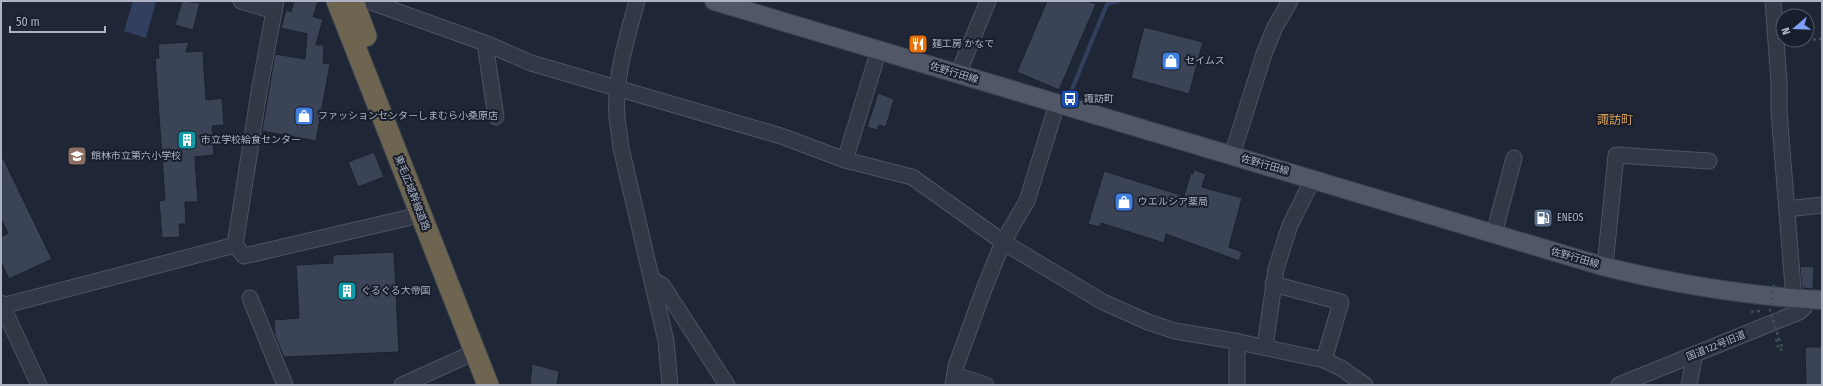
<svg xmlns="http://www.w3.org/2000/svg" width="1823" height="386" viewBox="0 0 1823 386" font-family="'Fira Sans Condensed','Noto Sans JP',sans-serif">
<style>
.water{fill:#333f5e}
.lines{fill:none;stroke-linecap:round;stroke-linejoin:round}
.stream{stroke:#333f5e;stroke-width:4}
.building{fill:#3b4457;stroke:#1a202d}
.minor-casing{stroke:#4d5362;stroke-width:17}
.major-casing{stroke:#3c4250;stroke-width:20}
.highway-casing{stroke:#3a404e;stroke-width:23}
.path{stroke:#3f4f55;stroke-width:2.5;stroke-dasharray:3 3;stroke-linecap:butt}
.minor{stroke:#333847;stroke-width:15}
.major{stroke:#515767;stroke-width:18}
.highway{stroke:#6d6550;stroke-width:21}
.path-bridge{stroke:#3f4f55;stroke-width:2.5;stroke-dasharray:3 3;stroke-linecap:butt}
.labels{text-anchor:middle;dominant-baseline:central;stroke-width:4;stroke-linejoin:round;paint-order:stroke}
.poi-label{font-size:10px;fill:#adb3c4;stroke:#181e2b;text-anchor:start}
.street-label{font-size:10px;fill:#adb3c4;stroke:#181e2b}
.quarter-label{font-size:12px;fill:#d29d59;stroke:#181e2b}
</style>
<rect width="100%" height="100%" fill="#1f2636"/>
<!-- water -->
<polygon class="water" points="133,1 156,1 146,38 124,31"/>
<g class="lines">
<!-- stream -->
<polyline class="stream" points="1070,94 1107,4 1118,1"/>
</g>
<!-- building -->
<g class="building">
<polygon points="182,1 200,3 193,30 175,25"/>
<polygon points="294,1 318,1 313,17 323,19 316,45 324,45 323,63 330,64 316,141 262,131 275,54 305,59 307,34 281,28 286,10 291,12"/>
<polygon points="1047,1 1087,1 1096,4 1059,90 1017,72"/>
<polygon points="1144,27 1203,42 1189,94 1131,78"/>
<polygon points="916,35 925,39 920,51 911,49"/>
<polygon points="189,42 186,52 203,51 206,100 222,98 224,125 212,126 214,155 195,157 198,202 185,202 186,224 179,224 180,237 162,238 159,201 165,200 155,58 159,58 158,44"/>
<polygon points="878,93 894,99 886,127 879,125 877,130 867,127"/>
<polygon points="374,152 384,177 358,187 348,162"/>
<polygon points="1,154 52,259 9,279 1,262 1,237 8,233 1,219"/>
<polygon points="1194,170 1206,174 1202,187 1242,198 1229,247 1242,252 1239,261 1166,234 1164,243 1101,223 1099,227 1088,224 1104,171 1184,196 1191,173 1193,174"/>
<polygon points="394,252 399,352 284,357 275,336 274,320 299,318 296,265 333,263 333,255"/>
<polygon points="1800,266 1814,267 1813,289 1802,288"/>
<polygon points="1805,347 1822,347 1822,385 1806,385"/>
<polygon points="532,364 559,371 557,385 530,385"/>
</g>
<g class="lines">
<!-- minor casing -->
<g class="minor-casing">
<g id="minor">
<polyline points="241,1 274,11"/>
<polyline points="276,1 260,86 235,245 244,256 407,218 420,213"/>
<polyline points="368,1 485,43 531,63 781,136 845,160 912,177 1003,242 1103,302 1148,322 1175,331 1229,340 1324,360 1341,368 1365,385"/>
<path d="M637,1C627,38 614,78 617,117C618,127 620,138 621,148L666,341L670,385"/>
<polyline points="1773,1 1779,82 1779,112 1793,287 1791,298"/>
<polyline points="485,43 496,117"/>
<polyline points="958,74 988,1"/>
<polyline points="1232,155 1264,54 1275,27 1290,1"/>
<polyline points="845,160 879,50"/>
<polyline points="1787,209 1822,205"/>
<polyline points="1494,234 1514,158"/>
<polyline points="1602,266 1606,256 1616,155 1709,161"/>
<polyline points="652,279 663,286 727,385"/>
<polyline points="1273,284 1341,302 1324,360"/>
<polyline points="250,298 285,385"/>
<polyline points="1,303 39,385"/>
<polyline points="2,306 235,245"/>
<polyline points="1265,347 1276,269 1290,225 1313,179"/>
<polyline points="955,375 986,385"/>
<polyline points="402,385 475,352"/>
<polyline points="953,385 956,366 984,289 1003,242 1027,201 1057,104"/>
<polyline points="1237,385 1237,341"/>
<polyline points="1619,385 1799,312 1804,308 1807,299"/>
<polyline points="1689,385 1695,354"/>
</g>
</g>
<!-- major casing -->
<g class="major-casing">
<path id="major" d="M714,1L1602,266C1674,284 1748,296 1822,300"/>
</g>
<!-- highway casing -->
<g class="highway-casing">
<g id="highway">
<polyline points="337,1 488,385"/>
<polyline points="353,1 366,36"/>
</g>
</g>
<!-- path -->
<g class="path">
<polyline points="1807,40 1822,39"/>
<polyline points="1789,41 1803,40"/>
<polyline points="1751,312 1761,311"/>
<polyline points="1776,339 1779,350 1783,349 1779,339"/>
</g>
<!-- minor -->
<use href="#minor" class="minor"/>
<!-- major -->
<use href="#major" class="major"/>
<!-- highway -->
<use href="#highway" class="highway"/>
<!-- path-bridge -->
<polyline class="path-bridge" points="1774,285 1770,310 1779,339"/>
</g>
<!-- icons -->
<defs>
<g id="restaurant-square" transform="scale(1)"><rect x="-9" y="-9" width="18" height="18" rx="4" fill="#e8710a" stroke="#181e2b"/><path d="M-5-6h1v4h1v-4h1v4h1v-4h1v5L-1.5 .5V6h-2V.5L-5-1ZM5-6V6H3V1.5H1.5Q1.5-4 5-6Z" fill="#fff"/></g>
<g id="shop-square" transform="scale(1)"><rect x="-9" y="-9" width="18" height="18" rx="4" fill="#3f7fe0" stroke="#181e2b"/><path d="M-5-2.5h2.3a2.7 3.5 0 0 1 5.4 0H5L5.5 6h-11ZM-1.5-2.5h3a1.5 2.3 0 0 0-3 0Z" fill="#fff"/></g>
<g id="bus-square" transform="scale(1)"><rect x="-9" y="-9" width="18" height="18" rx="4" fill="#1a4fb4" stroke="#181e2b"/><path d="M-5-6H5V4H4V6H2V4H-2V6H-4V4H-5ZM-3.5-4V0h7V-4ZM-3.5 1.2v1.5H-2V1.2ZM2 1.2v1.5H3.5V1.2Z" fill="#fff"/></g>
<g id="building-square" transform="scale(1)"><rect x="-9" y="-9" width="18" height="18" rx="4" fill="#0f9aa8" stroke="#181e2b"/><path d="M-4-6H4V6H1V3H-1V6H-4ZM-2.5-4.3h1.7v1.8h-1.7ZM.8-4.3h1.7v1.8H.8ZM-2.5-1h1.7V.8h-1.7ZM.8-1h1.7V.8H.8Z" fill="#fff"/></g>
<g id="school-square" transform="scale(1)"><rect x="-9" y="-9" width="18" height="18" rx="4" fill="#8d6e63" stroke="#181e2b"/><path d="M0-5L7-2L0 1L-7-2ZM-4 1L0 2.5L4 1V4Q0 6-4 4Z" fill="#fff"/></g>
<g id="fuel-square" transform="scale(1)"><rect x="-9" y="-9" width="18" height="18" rx="4" fill="#5c6f8a" stroke="#181e2b"/><path d="M-5.5-6h7V0h2V4h1.3V-2.5L3-4.5l.8-.8L6-3V5H2.5V1h-1V6h-7ZM-4.2-4.7v3.2H.2V-4.7Z" fill="#fff"/></g>
</defs>
<g fill-rule="evenodd">
<use href="#restaurant-square" x="918" y="44"/>
<use href="#shop-square" x="1171" y="61"/>
<use href="#bus-square" x="1070" y="99"/>
<use href="#shop-square" x="304" y="116"/>
<use href="#building-square" x="187" y="140"/>
<use href="#school-square" x="77" y="156"/>
<use href="#shop-square" x="1124" y="202"/>
<use href="#fuel-square" x="1543" y="218"/>
<use href="#building-square" x="347" y="291"/>
</g>
<g class="labels">
<!-- poi labels -->
<g class="poi-label">
<text x="932" y="44">麺工房 かなで</text>
<text x="1185" y="61">セイムス</text>
<text x="1084" y="99">諏訪町</text>
<text x="318" y="116">ファッションセンターしまむら小桑原店</text>
<text x="201" y="140">市立学校給食センター</text>
<text x="91" y="156">館林市立第六小学校</text>
<text x="1138" y="202">ウエルシア薬局</text>
<text x="1557" y="218">ENEOS</text>
<text x="361" y="291">ぐるぐる大帝国</text>
</g>
<!-- street labels -->
<g class="street-label">
<text transform="translate(954 73) rotate(17)">佐野行田線</text>
<text transform="translate(1265 165) rotate(16)">佐野行田線</text>
<text transform="translate(412 193) rotate(69)">東毛広域幹線道路</text>
<text transform="translate(1575 258) rotate(16)">佐野行田線</text>
<text transform="translate(1716 346) rotate(-22)">国道122号旧道</text>
</g>
<!-- quarter labels -->
<g class="quarter-label">
<text x="1615" y="120">諏訪町</text>
</g>
</g>
<!-- border -->
<rect width="1823" height="386" fill="none" stroke="#adb3c4" stroke-width="4"/>
<!-- north arrow -->
<g transform="translate(1795 28) rotate(251)"><circle r="19" fill="#181e2b" stroke="#545a68"/>
<path d="M0-3L7 15L0 10L-7 15Z" fill="#7e9ef7"/>
<text y="-6" font-size="11" font-weight="bold" text-anchor="middle" fill="#adb3c4">N</text>
</g>
<!-- scale -->
<path d="M10 26v6h95v-6" fill="none" stroke="#adb3c4" stroke-width="2"/>
<text x="16" y="26" font-size="12" fill="#adb3c4" stroke="#181e2b" stroke-width="3" paint-order="stroke">50 m</text>
</svg>
